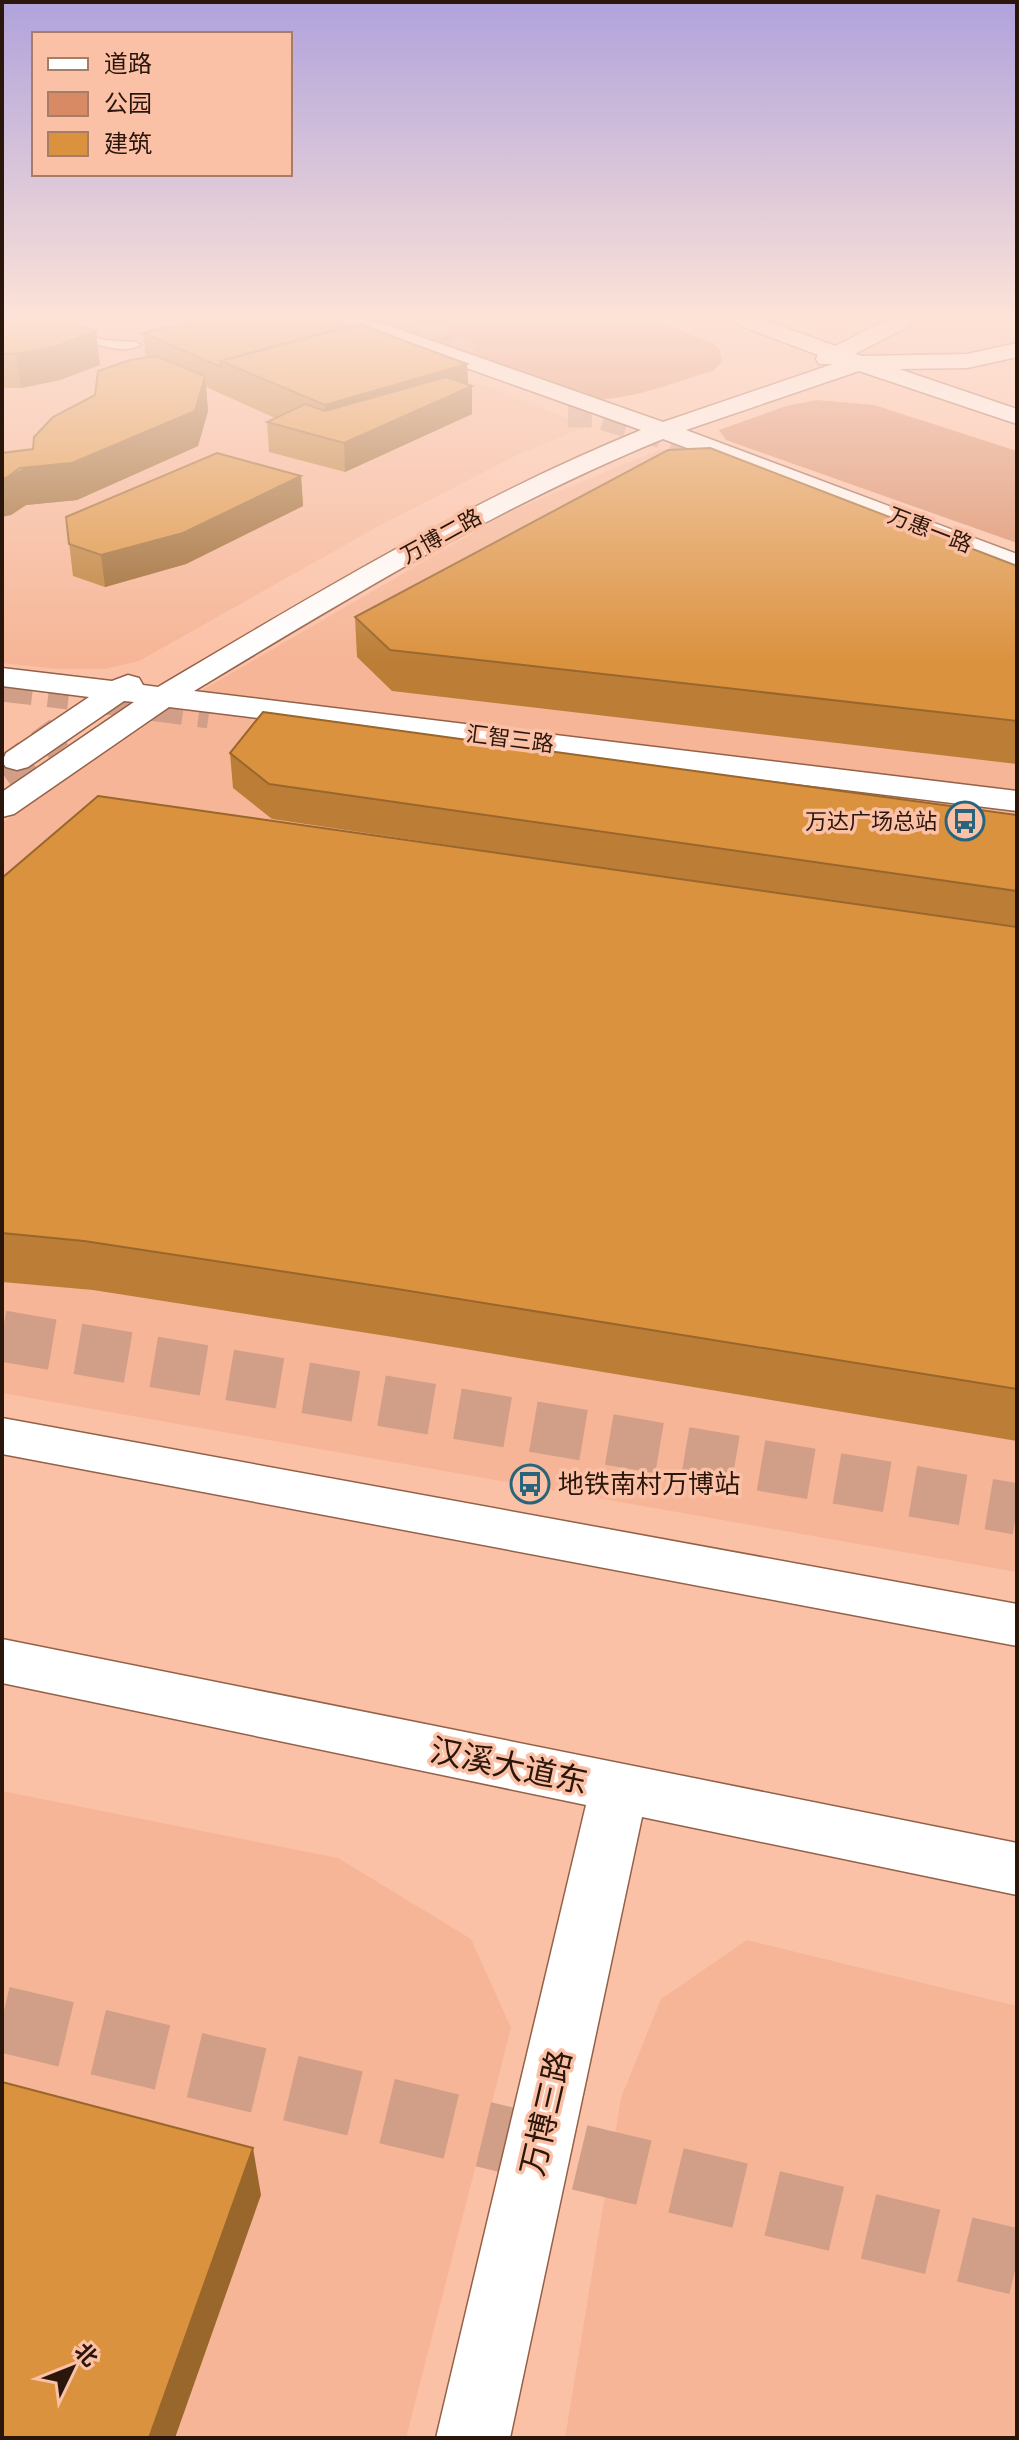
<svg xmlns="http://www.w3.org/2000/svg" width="1019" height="2440" viewBox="0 0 1019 2440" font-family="'DejaVu Sans','Noto Sans SC',sans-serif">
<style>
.built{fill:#f6b596}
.green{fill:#d88a64}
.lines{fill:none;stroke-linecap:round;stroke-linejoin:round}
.secondary-tunnel-far3{stroke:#d19f87;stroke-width:24;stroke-dasharray:24 12;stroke-linecap:butt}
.secondary-tunnel-far2{stroke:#d19f87;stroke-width:31;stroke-dasharray:31 16;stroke-linecap:butt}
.secondary-tunnel-far1{stroke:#d19f87;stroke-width:51;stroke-dasharray:51 26;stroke-linecap:butt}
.secondary-tunnel{stroke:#d19f87;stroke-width:66;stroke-dasharray:66 33;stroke-linecap:butt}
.lane-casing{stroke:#946148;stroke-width:3}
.secondary-casing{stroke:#946148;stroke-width:3}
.lane{fill:#fff;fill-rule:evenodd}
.secondary{fill:#fff;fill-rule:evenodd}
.wall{fill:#bc7e36}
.shaded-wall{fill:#99662c}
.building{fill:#db923f;stroke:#99662c;stroke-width:2}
.labels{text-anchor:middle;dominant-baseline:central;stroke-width:7;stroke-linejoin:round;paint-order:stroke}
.far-street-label{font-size:22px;fill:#2b160c;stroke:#fbc1a6}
.far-poi-label{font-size:22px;fill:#2b160c;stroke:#fbc1a6;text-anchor:end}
.poi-label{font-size:26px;fill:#2b160c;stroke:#fbc1a6;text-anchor:start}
.near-street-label{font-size:32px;fill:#2b160c;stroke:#fbc1a6}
</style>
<rect width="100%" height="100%" fill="#fbc1a6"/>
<!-- built -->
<g class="built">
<polygon points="2,320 317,320 588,426 523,452 379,526 139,661 105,669 58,669 2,663"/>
<polygon points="661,449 1017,587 1017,1572 2,1393 2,823 175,706 509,512"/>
<polygon points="2,1791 338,1858 471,1939 511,2028 406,2438 2,2438"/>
<polygon points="747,1940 1017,2006 1017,2438 565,2438 621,2098 661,1999"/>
</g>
<!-- green -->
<g class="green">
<path d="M370,320H652L713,343L720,351L722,362L713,371C671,383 626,403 582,399Z"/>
<polygon points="817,400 874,405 1017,451 1017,543 726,440 719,430 786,406"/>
</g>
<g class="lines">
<!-- secondary-tunnel-far3 -->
<g class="secondary-tunnel-far3">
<polyline points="425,320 438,340 482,361"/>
<polyline points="568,415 596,416 699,448"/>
</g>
<!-- secondary-tunnel-far2 -->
<g class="secondary-tunnel-far2">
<polyline points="2,686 69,694"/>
<polyline points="106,699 209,713"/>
<polyline points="2,773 59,732"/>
</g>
<!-- secondary-tunnel-far1 -->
<polyline class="secondary-tunnel-far1" points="2,1336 1017,1509"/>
<!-- secondary-tunnel -->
<polyline class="secondary-tunnel" points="2,2019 1017,2262"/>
<!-- lane casing -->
<g class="lane-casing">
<path id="lane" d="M71,329L104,340L135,342L141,345C121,356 87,341 67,334L66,332Z"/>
</g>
<!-- secondary casing -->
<g class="secondary-casing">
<g id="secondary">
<path d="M342,320H373L663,422L833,364H819L816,359L818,355L738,325L735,320H765L835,346L887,320H914L911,325L855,354L862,356L967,354L1017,343V357L967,368L899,369L1017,409V424L859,371L686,430L1017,554V571L663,439C499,506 346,599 194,691L1017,791V811L169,707L14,814L2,817V792L134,702L124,701L28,767L17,770L6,767L2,762L6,753L89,697L2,686V668L112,681L128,675L139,678L143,685L158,687C315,594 472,499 641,430L345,325Z"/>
<polygon points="2,1418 1017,1604 1017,1646 2,1454"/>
<polygon points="2,1639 1017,1843 1017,1895 642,1817 510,2438 436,2438 586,1805 2,1683"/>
</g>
</g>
<!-- lane -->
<use href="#lane" class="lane"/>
<!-- secondary -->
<use href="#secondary" class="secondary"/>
</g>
<!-- wall -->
<g class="wall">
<polygon points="2,320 100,365 60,380 21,388 2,388"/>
<polygon points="351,326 467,364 468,384 472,414 345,472 269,452 267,422 275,418 206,387 208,411 198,446 77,500 26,505 11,515 33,449 95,395 146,357 143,333"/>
<polygon points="301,476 303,506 186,564 105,587 73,576 66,517"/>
<polygon points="1017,566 1017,764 392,691 357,657 355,617"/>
<polygon points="230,753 1017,815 1017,1441 393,1337 93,1290 2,1282 2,878 574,864 272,819 233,788"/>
</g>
<!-- shaded-wall -->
<g class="shaded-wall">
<polygon points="96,331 100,365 60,380 21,388 16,354"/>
<polygon points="467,364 468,387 472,386 472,414 345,472 344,443 327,438 325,405"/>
<polygon points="205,376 208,411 198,446 77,500 26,505 11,515 2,517 2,479"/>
<polygon points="301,476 303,506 186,564 105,587 101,555"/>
<polygon points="253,2148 261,2195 175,2438 149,2438"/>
</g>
<!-- building -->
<g class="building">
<polygon points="2,320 67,320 96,331 56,346 16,354 2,354"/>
<polygon points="198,320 333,320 351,326 221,361 221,367 143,333"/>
<polygon points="359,324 467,364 325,405 221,361"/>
<polygon points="156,356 205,376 195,411 72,463 20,468 6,478 2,479 2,453 33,449 34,437 53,417 95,395 98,371 130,360"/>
<polygon points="446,377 472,386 344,443 267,422 305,404 325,411"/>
<polygon points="710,448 1017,566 1017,721 390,650 355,617 668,450"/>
<polygon points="217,453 301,476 183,533 101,555 69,544 66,517"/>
<polygon points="263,712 1017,815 1017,891 269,784 230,753"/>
<polygon points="98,796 1017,927 1017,1389 391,1288 84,1241 2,1233 2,878"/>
<polygon points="2,2082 253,2148 149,2438 2,2438"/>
</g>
<!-- sky -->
<linearGradient id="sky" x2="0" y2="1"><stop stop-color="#b0a2dc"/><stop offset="0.48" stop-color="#fde3d7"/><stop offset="1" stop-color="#fde3d7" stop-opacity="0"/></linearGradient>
<rect width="1019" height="661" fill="url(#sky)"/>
<!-- icons -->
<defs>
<g id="bus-ring" transform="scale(2)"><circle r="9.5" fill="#fbc1a6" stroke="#28657c" stroke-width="1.5"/><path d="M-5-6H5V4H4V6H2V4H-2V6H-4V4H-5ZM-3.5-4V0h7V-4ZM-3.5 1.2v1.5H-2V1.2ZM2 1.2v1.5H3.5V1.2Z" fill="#28657c"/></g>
</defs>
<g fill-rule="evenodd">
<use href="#bus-ring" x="965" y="821"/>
<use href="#bus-ring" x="530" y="1484"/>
</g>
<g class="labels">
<!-- far-street labels -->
<g class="far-street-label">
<text transform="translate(930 530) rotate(21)">万惠一路</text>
<text transform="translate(441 536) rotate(-29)">万博二路</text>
<text transform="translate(510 739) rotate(7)">汇智三路</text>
</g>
<!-- far-poi labels -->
<g class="far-poi-label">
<text x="937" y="821">万达广场总站</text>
</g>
<!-- poi labels -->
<g class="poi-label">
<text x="558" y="1484">地铁南村万博站</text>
</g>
<!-- near-street labels -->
<g class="near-street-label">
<text transform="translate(509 1766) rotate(12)">汉溪大道东</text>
<text transform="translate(546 2113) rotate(-77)">万博三路</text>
</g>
</g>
<!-- border -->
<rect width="1019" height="2440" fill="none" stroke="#2b160c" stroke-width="8"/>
<!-- legend -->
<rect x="32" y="32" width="260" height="144" fill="#fbc1a6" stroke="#a87d68" stroke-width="2"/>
<rect x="48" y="58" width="40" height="12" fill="#ffffff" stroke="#a87d68" stroke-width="2"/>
<text x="104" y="72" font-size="24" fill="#2b160c">道路</text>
<rect x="48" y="92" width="40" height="24" fill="#d88a64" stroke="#a87d68" stroke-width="2"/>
<text x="104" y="112" font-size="24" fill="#2b160c">公园</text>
<rect x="48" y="132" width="40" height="24" fill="#db923f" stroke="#a87d68" stroke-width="2"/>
<text x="104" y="152" font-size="24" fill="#2b160c">建筑</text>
<!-- north arrow -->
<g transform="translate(72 2368) rotate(47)" stroke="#fbc1a6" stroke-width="6" paint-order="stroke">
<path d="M0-6L14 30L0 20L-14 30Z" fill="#2b160c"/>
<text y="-12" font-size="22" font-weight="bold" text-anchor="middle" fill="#2b160c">北</text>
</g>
</svg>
